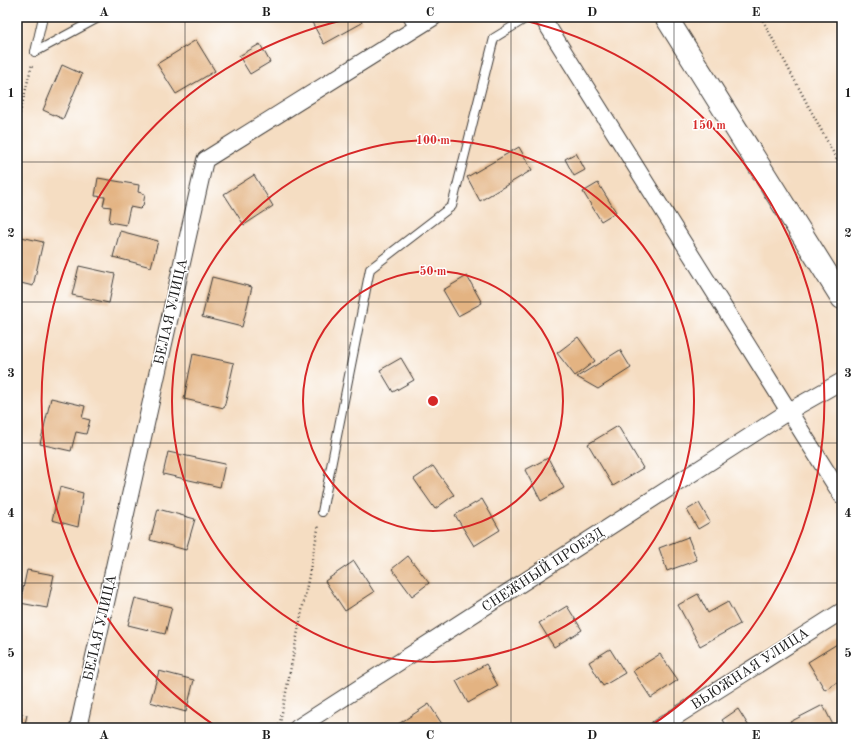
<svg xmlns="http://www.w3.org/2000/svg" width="859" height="745" viewBox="0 0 859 745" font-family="'Old Standard TT',serif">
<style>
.building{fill:#e3b382}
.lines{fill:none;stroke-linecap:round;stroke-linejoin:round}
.service-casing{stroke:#3d3935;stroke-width:10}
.minor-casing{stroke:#3d3935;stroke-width:18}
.secondary-casing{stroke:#3d3935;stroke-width:24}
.path{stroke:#3d3935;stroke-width:2.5;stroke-dasharray:1 3;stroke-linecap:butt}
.service{stroke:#fff;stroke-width:8}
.minor{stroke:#fff;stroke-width:16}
.secondary{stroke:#fff;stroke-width:22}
.grid{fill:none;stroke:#1c1c1c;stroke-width:1;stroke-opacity:0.55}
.ring{fill:none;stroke:#d62828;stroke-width:2}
.labels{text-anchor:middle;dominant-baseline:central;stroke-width:3;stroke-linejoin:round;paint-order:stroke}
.street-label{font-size:14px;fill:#1c1c1c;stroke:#fff}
.centre{fill:#d62828;stroke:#fff;stroke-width:2}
.ring-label{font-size:12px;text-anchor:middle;font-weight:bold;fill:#d62828;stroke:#fff;stroke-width:3;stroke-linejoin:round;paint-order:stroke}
.neatline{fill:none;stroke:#1c1c1c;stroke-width:1.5}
.grid-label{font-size:13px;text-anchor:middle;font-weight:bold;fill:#1c1c1c}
</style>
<rect width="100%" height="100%" fill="#fff"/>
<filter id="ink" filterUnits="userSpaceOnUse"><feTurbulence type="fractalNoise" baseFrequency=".025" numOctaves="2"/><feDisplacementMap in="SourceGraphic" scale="8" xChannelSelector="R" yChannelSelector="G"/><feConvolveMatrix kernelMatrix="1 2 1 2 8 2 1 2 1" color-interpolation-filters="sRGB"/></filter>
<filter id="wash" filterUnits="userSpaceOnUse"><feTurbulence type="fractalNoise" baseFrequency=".012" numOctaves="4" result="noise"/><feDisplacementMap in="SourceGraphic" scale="16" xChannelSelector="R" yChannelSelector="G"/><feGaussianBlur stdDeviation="0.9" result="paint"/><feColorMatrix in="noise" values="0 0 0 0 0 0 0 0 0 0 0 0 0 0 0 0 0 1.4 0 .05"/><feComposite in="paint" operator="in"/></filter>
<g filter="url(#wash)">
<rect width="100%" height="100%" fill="#f5ddc2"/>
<g id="blocks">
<!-- building -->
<g class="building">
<polygon points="309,17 359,17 362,23 324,44"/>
<polygon points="196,40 215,71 176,94 157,64"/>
<polygon points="260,44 270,62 250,74 239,56"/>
<polygon points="62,65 82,74 63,119 43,110"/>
<polygon points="519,147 532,170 480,201 467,177"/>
<polygon points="576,153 585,170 574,176 565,159"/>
<polygon points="254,175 273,206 244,225 224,194"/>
<polygon points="98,178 139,185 138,192 145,194 143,206 140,209 130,207 126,225 109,222 111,207 103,206 105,197 95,196"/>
<polygon points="598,183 616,212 601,221 583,192"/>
<polygon points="120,231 158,241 151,267 113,257"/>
<polygon points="17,236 43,242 33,286 17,282"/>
<polygon points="79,266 115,274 109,303 72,295"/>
<polygon points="467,276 482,303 458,316 443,290"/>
<polygon points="212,277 252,287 242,327 202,317"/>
<polygon points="578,337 595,361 575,376 557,353"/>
<polygon points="620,350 631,368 598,389 577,377"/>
<polygon points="193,354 234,363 224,408 184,399"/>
<polygon points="401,358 414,380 393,392 380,370"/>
<polygon points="51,398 85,406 82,418 90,420 86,434 76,432 71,451 40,444"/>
<polygon points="618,426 643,468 613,486 588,444"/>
<polygon points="168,452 225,464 220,487 163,474"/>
<polygon points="548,458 564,488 541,501 525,470"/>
<polygon points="433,466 454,495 435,509 414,479"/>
<polygon points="60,487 83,493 78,527 52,520"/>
<polygon points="482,499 500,530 474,546 455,515"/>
<polygon points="699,503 710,522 698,529 687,510"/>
<polygon points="158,509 195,519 186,550 150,540"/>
<polygon points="688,537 697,560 667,571 659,548"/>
<polygon points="408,556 429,583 412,596 392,569"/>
<polygon points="354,561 374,592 345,611 325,581"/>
<polygon points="27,570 54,575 47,608 20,603"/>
<polygon points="698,594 708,613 728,602 740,624 700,646 678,605"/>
<polygon points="135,598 172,607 165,634 128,625"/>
<polygon points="567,606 582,630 554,647 539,623"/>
<polygon points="842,641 842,679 825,690 808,662"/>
<polygon points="610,649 625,673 603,686 589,662"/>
<polygon points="660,654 678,680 651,698 633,671"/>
<polygon points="486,664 498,686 468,703 456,681"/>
<polygon points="159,671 194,680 186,712 150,702"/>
<polygon points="429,704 442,724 435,728 399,728 397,725"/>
<polygon points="823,705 834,727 793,728 790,722"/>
<polygon points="738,709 750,728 727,728 722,720"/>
<polygon points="17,713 27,715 24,728 17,728"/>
<polygon points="148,724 160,728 147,728"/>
</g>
</g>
</g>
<g filter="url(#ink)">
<use href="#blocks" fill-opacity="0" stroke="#3d3935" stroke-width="1"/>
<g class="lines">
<!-- service casing -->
<g class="service-casing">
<g id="service">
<polyline points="407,17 414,29"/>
<polyline points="35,52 100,17"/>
<polyline points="35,52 43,17"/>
<polyline points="322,512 370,269 452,206 494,38 528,17"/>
</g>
</g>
<!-- minor casing -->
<g class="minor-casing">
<g id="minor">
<polyline points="542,17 842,496"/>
<polyline points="78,728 205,160 434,17"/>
<polyline points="297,728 789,411 842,381"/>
<polyline points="658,728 842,611"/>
</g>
</g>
<!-- secondary casing -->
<g class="secondary-casing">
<polyline id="secondary" points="666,17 842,298"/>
</g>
<!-- path -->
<g class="path">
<polyline points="761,17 842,169"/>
<polyline points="17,125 32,64"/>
<polyline points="279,728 319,524"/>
</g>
<!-- service -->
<use href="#service" class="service"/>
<!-- minor -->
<use href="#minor" class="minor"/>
<!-- secondary -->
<use href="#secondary" class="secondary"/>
</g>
</g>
<!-- grid -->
<path class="grid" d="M185,17V728M348,17V728M511,17V728M674,17V728M17,162H842M17,302H842M17,443H842M17,583H842"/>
<!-- distance rings -->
<g class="ring">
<circle cx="433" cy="401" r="130"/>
<circle cx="433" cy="401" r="261"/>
<path d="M217 727A391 391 0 0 1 358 17M508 17A391 391 0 0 1 649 727"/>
</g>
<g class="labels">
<!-- street labels -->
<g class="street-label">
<text transform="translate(171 312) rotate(-77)">БЕЛАЯ УЛИЦА</text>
<text transform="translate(543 570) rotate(-33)">СНЕЖНЫЙ ПРОЕЗД</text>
<text transform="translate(100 628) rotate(-77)">БЕЛАЯ УЛИЦА</text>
<text transform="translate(750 669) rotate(-33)">ВЬЮЖНАЯ УЛИЦА</text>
</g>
</g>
<circle cx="433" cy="401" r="6" class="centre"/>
<g class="ring-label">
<text x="709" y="129">150 m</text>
<text x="433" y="144">100 m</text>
<text x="433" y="275">50 m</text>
</g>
<!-- margin -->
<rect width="859" height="745" fill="none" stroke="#fff" stroke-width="44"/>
<rect x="22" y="22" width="815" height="701" class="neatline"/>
<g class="grid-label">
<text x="104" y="16">A</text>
<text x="266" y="16">B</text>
<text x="430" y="16">C</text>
<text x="592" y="16">D</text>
<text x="756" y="16">E</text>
<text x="11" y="97">1</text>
<text x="848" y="97">1</text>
<text x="11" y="237">2</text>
<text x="848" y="237">2</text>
<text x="11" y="377">3</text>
<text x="848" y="377">3</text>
<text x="11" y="517">4</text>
<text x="848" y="517">4</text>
<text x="11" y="657">5</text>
<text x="848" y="657">5</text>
<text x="104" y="739">A</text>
<text x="266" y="739">B</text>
<text x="430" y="739">C</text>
<text x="592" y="739">D</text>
<text x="756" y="739">E</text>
</g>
</svg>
